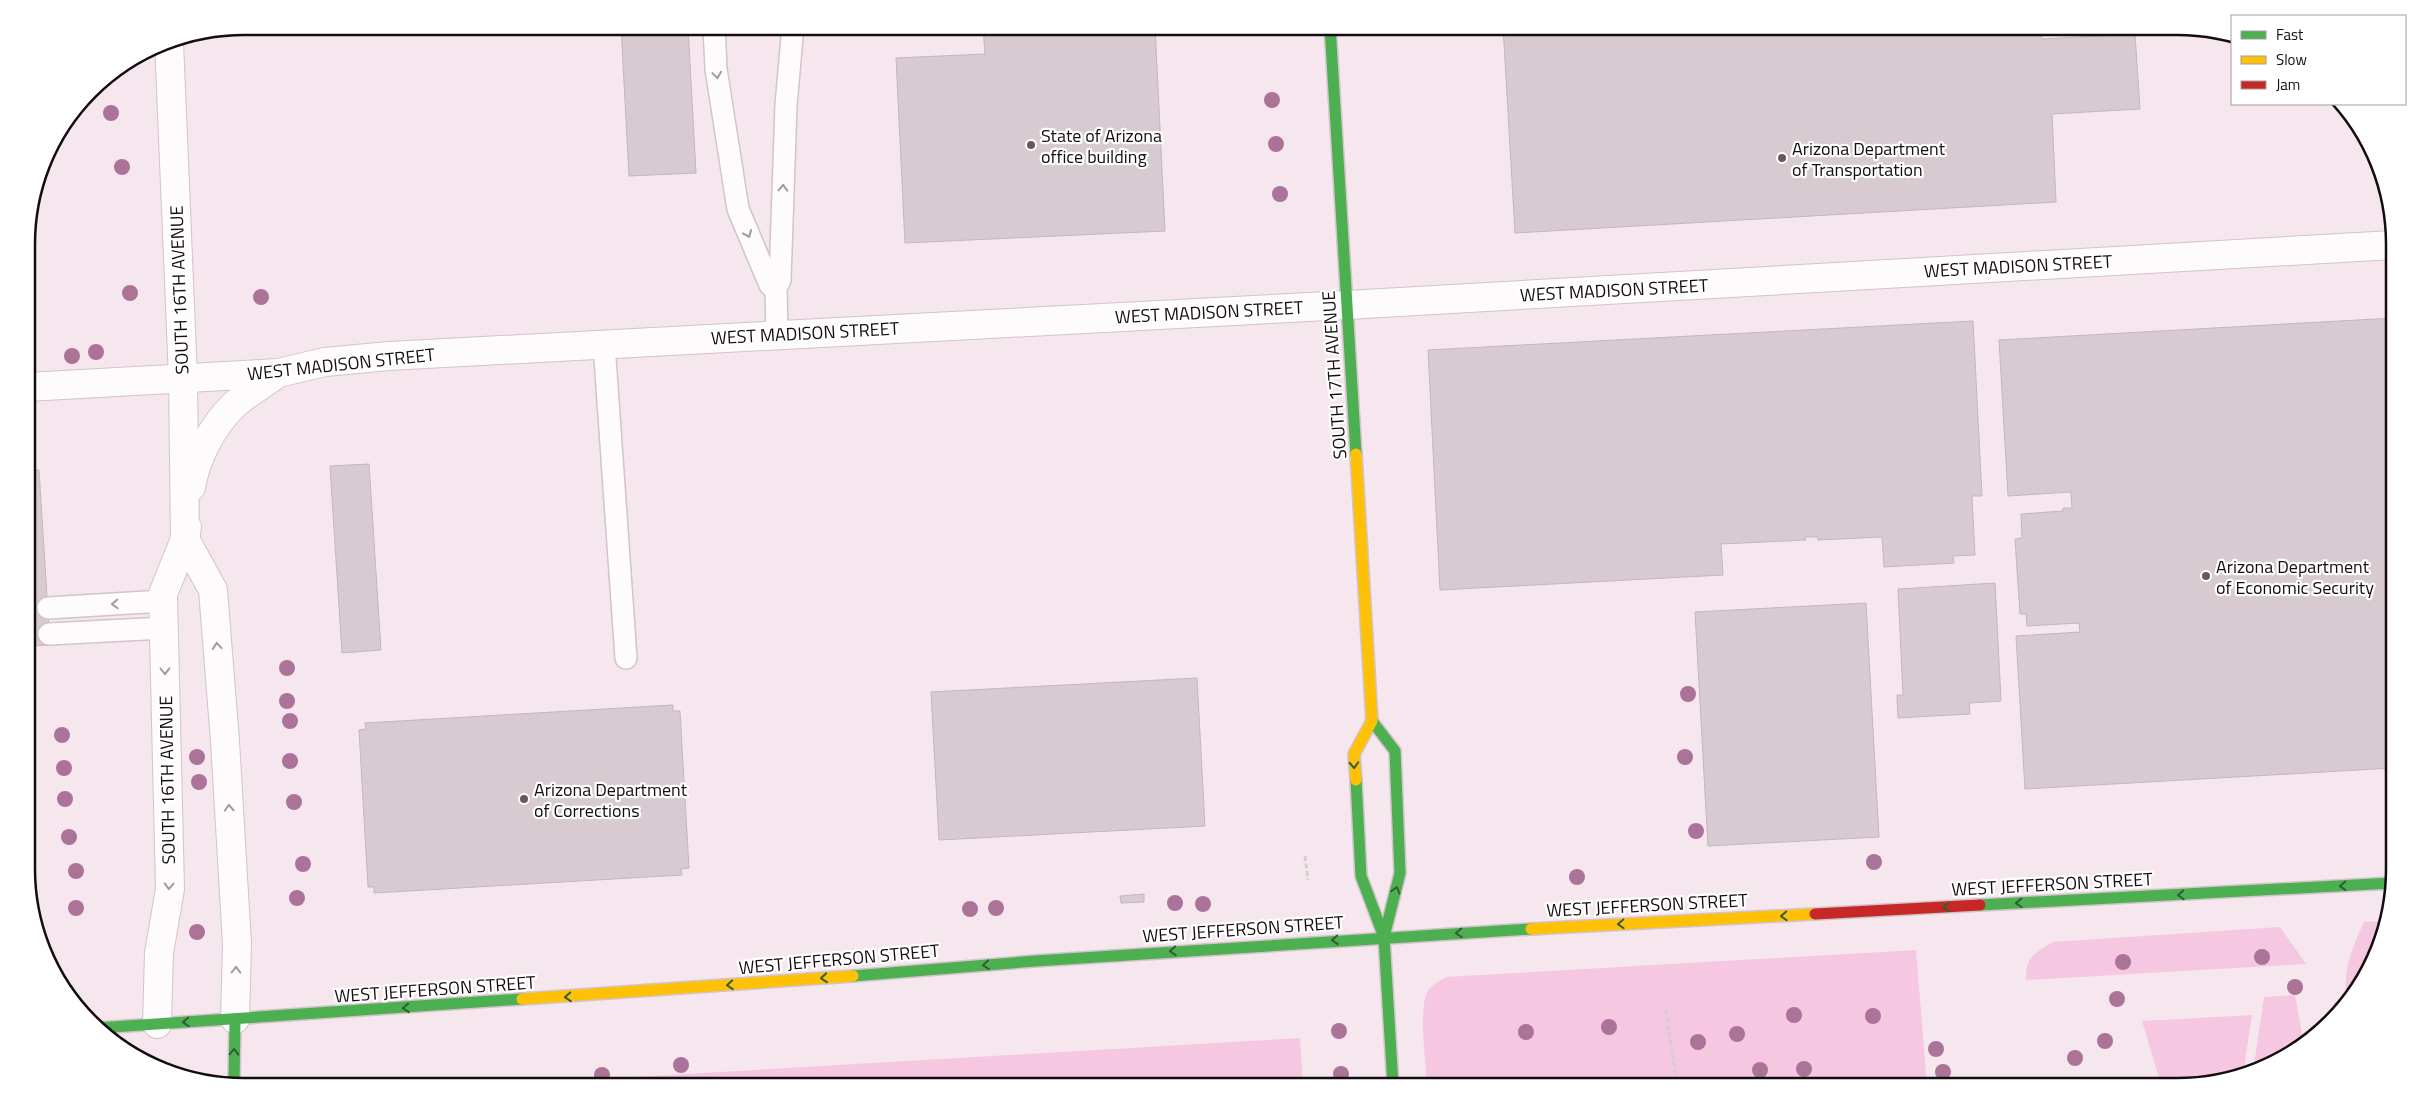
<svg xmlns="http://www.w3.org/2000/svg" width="2421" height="1113" viewBox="0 0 2421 1113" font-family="'Titillium Web',sans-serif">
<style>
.green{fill:#f5c7e0}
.building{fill:#d7cad0;stroke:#c3b7bd}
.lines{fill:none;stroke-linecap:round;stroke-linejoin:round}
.lane-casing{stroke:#d1c4ca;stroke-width:24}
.street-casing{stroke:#d1c4ca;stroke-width:30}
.fast-casing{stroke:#d1c4ca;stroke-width:14}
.slow-casing{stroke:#d1c4ca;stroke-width:14}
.jam-casing{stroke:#d1c4ca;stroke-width:14}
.path{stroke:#d4cfd1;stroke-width:3;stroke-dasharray:5 2.5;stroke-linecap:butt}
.lane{stroke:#fefbfc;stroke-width:21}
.street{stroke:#fefbfc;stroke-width:28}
.fast{stroke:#4caf50;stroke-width:11}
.slow{stroke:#ffc107;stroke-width:11}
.jam{stroke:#c62828;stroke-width:11}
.tree{fill:#ac7398}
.oneway{stroke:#a09b9e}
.oneway2{stroke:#305e30}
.poi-dot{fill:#63585e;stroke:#fff;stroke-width:2}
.labels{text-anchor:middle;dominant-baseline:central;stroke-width:4.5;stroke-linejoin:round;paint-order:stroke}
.poi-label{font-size:18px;fill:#140c10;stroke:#fff;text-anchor:start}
.street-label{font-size:18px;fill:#140c10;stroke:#fff}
.rim{fill:none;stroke:#140c10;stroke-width:2.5}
</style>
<rect width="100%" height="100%" fill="#f6e6ee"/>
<!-- green -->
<g class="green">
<path d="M2384,921L2378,953L2348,1002C2341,972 2352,949 2364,922Z"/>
<path d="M2280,927L2306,964L2026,980C2026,956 2034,954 2053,942Z"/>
<path d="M1916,950L1927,1086H1427C1426,1064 1419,1015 1426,995C1429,986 1438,982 1446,977Z"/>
<polygon points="2295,995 2304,1045 2253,1072 2264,997"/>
<polygon points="2252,1015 2243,1075 2160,1081 2142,1021"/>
<polygon points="1300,1038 1303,1087 463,1087"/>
</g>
<!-- building -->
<g class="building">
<polygon points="621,26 688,26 696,173 629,176"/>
<polygon points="983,26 1155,26 1165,231 905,243 896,58 985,54"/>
<polygon points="1503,26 2042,26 2042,39 2135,34 2140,109 2052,114 2056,202 1515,233"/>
<polygon points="2393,318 2394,474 2390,474 2392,495 2394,495 2394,768 2025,789 2016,636 2080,632 2079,623 2027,626 2026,614 2020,614 2015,539 2022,538 2021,514 2063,511 2063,508 2072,508 2071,492 2008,496 1999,340"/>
<polygon points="1973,321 1982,496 1972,496 1975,555 1953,556 1954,563 1884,567 1882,537 1818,540 1818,537 1805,537 1806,540 1721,544 1723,575 1440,590 1428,350"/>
<polygon points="369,464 381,650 342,653 330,466"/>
<polygon points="39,470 50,645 28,646 27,471"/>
<polygon points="1995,583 2001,701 1969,703 1970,714 1898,718 1897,695 1903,695 1898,589"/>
<polygon points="1866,603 1879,837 1708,846 1695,612"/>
<polygon points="1197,678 1205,826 939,840 931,692"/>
<polygon points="673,705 673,711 680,711 689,868 681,869 682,875 374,893 374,887 368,887 359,730 366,729 365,723"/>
<polygon points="1144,894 1144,902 1121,903 1120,896"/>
</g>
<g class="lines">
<!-- lane casing -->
<g class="lane-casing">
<g id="lane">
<polyline points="714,26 716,69 738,209 770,285 776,288"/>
<polyline points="777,334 776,288 780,280 786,105 793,26"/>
<polyline points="604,344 626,658"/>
<polyline points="48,608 163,601"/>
<polyline points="49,634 164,628"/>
</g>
</g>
<!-- street casing -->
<g class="street-casing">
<g id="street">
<polyline points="169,41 183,378 185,539 213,590 225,741 237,944 235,1019"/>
<polyline points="27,387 278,373 325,362 389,356 1347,305 2393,245"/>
<path d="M191,487C196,458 212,426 234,405C247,393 264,384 278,373"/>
<polyline points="157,1024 159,953 170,889 163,594 185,539 187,527"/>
</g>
</g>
<!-- fast casing -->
<g class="fast-casing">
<g id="fast">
<polyline points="1330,26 1356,454"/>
<polyline points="1372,721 1395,751 1400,873 1384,937"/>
<polyline points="1356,780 1361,876 1384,937 1393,1086"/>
<polyline points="1980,905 2392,883"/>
<polyline points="853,976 1035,961 1531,929"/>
<polyline points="97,1028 522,999"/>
<polyline points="234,1085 235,1019"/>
</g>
</g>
<!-- slow casing -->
<g class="slow-casing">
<g id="slow">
<polyline points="1356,780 1354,754 1372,721 1356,454"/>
<polyline points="1531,929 1815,914"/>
<polyline points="522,999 853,976"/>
</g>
</g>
<!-- jam casing -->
<g class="jam-casing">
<polyline id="jam" points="1815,914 1980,905"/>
</g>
<!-- path -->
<g class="path">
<polyline points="1305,856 1308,880"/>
<polyline points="1666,1010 1677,1086"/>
</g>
<!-- lane -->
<use href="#lane" class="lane"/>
<!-- street -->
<use href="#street" class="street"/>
<!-- fast -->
<use href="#fast" class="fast"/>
<!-- slow -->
<use href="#slow" class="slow"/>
<!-- jam -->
<use href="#jam" class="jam"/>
</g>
<!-- trees -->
<g class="tree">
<circle cx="1272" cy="100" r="8"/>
<circle cx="111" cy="113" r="8"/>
<circle cx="1276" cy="144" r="8"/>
<circle cx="122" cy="167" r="8"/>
<circle cx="1280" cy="194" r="8"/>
<circle cx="130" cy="293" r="8"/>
<circle cx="261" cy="297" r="8"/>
<circle cx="96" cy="352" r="8"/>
<circle cx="72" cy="356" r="8"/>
<circle cx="287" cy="668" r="8"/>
<circle cx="1688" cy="694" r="8"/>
<circle cx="287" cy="701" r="8"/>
<circle cx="290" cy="721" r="8"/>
<circle cx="62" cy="735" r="8"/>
<circle cx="197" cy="757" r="8"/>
<circle cx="1685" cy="757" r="8"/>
<circle cx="290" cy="761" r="8"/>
<circle cx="64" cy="768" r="8"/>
<circle cx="199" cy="782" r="8"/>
<circle cx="65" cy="799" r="8"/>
<circle cx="294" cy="802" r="8"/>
<circle cx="1696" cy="831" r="8"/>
<circle cx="69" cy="837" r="8"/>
<circle cx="1874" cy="862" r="8"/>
<circle cx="303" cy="864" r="8"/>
<circle cx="76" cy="871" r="8"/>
<circle cx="1577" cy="877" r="8"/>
<circle cx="297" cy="898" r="8"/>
<circle cx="1175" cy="903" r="8"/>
<circle cx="1203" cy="904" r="8"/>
<circle cx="76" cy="908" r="8"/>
<circle cx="996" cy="908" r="8"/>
<circle cx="970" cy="909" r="8"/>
<circle cx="197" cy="932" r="8"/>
<circle cx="2262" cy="957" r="8"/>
<circle cx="2123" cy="962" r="8"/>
<circle cx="2295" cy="987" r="8"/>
<circle cx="2117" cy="999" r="8"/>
<circle cx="1794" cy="1015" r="8"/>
<circle cx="1873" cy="1016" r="8"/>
<circle cx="1609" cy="1027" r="8"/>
<circle cx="1339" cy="1031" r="8"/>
<circle cx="1526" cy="1032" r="8"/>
<circle cx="1737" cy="1034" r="8"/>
<circle cx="2105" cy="1041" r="8"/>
<circle cx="1698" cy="1042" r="8"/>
<circle cx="1936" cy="1049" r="8"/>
<circle cx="2075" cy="1058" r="8"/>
<circle cx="681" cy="1065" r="8"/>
<circle cx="1804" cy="1069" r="8"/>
<circle cx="1760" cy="1070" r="8"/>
<circle cx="1943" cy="1072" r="8"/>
<circle cx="1341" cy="1074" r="8"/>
<circle cx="602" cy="1075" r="8"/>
</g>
<!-- one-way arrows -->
<defs><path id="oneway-chevron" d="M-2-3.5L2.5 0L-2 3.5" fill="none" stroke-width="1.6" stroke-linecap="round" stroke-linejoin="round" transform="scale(1.25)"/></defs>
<g class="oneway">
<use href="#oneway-chevron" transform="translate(717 75) rotate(82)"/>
<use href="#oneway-chevron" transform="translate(783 188) rotate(-88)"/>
<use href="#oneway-chevron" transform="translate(748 234) rotate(67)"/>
<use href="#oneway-chevron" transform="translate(115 604) rotate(177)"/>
<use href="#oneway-chevron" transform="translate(217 646) rotate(-95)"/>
<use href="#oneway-chevron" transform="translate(165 671) rotate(89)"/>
<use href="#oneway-chevron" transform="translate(229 808) rotate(-93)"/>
<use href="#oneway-chevron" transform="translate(169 886) rotate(92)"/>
<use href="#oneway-chevron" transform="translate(236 970) rotate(-89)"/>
</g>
<g class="oneway2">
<use href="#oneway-chevron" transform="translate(1354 765) rotate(87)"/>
<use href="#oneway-chevron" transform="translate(2343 886) rotate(177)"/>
<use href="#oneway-chevron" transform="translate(1396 890) rotate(-75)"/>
<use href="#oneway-chevron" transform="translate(2181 895) rotate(177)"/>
<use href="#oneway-chevron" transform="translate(2019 903) rotate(177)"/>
<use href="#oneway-chevron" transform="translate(1946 907) rotate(177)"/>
<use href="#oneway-chevron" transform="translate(1784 916) rotate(177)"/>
<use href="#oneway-chevron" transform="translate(1621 924) rotate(177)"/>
<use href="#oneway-chevron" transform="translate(1459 933) rotate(177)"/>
<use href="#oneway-chevron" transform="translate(1335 940) rotate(176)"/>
<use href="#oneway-chevron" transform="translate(1173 951) rotate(176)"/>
<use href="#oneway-chevron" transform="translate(986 965) rotate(175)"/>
<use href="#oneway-chevron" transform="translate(824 978) rotate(175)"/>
<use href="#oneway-chevron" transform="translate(730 985) rotate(176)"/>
<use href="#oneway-chevron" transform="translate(568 997) rotate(176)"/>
<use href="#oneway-chevron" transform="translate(406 1008) rotate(176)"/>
<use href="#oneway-chevron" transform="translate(186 1022) rotate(177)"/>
<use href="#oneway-chevron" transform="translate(234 1052) rotate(-89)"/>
</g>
<!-- markers -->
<g class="poi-dot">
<circle cx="1031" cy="145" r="5"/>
<circle cx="1782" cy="158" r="5"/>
<circle cx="2206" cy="576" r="5"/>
<circle cx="524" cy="799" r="5"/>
</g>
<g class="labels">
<!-- poi labels -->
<g class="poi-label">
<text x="1041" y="135">State of Arizona<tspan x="1041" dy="21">office building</tspan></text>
<text x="1792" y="148">Arizona Department<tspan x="1792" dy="21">of Transportation</tspan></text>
<text x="2216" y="566">Arizona Department<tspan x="2216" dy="21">of Economic Security</tspan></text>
<text x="534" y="789">Arizona Department<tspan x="534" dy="21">of Corrections</tspan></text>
</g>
<!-- street labels -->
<g class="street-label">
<text transform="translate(2018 266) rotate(-3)">WEST MADISON STREET</text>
<text transform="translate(179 290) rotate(-92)">SOUTH 16TH AVENUE</text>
<text transform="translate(1614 290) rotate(-3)">WEST MADISON STREET</text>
<text transform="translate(1209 312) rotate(-3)">WEST MADISON STREET</text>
<text transform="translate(805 333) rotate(-3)">WEST MADISON STREET</text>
<text transform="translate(341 364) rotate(-6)">WEST MADISON STREET</text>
<text transform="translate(1334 375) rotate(-94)">SOUTH 17TH AVENUE</text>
<text transform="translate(167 780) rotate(-91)">SOUTH 16TH AVENUE</text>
<text transform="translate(2052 884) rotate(-3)">WEST JEFFERSON STREET</text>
<text transform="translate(1647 905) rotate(-3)">WEST JEFFERSON STREET</text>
<text transform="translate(1243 929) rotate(-4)">WEST JEFFERSON STREET</text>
<text transform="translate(839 959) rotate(-5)">WEST JEFFERSON STREET</text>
<text transform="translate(435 989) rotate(-4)">WEST JEFFERSON STREET</text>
</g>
</g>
<!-- crop -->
<path d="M0 0H2421V1113H0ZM244 35H2177A209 209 0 0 1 2386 244V869A209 209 0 0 1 2177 1078H244A209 209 0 0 1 35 869V244A209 209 0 0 1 244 35Z" fill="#fff" fill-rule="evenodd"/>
<path class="rim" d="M244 35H2177A209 209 0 0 1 2386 244V869A209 209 0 0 1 2177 1078H244A209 209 0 0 1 35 869V244A209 209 0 0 1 244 35Z"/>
<!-- legend -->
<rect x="2231" y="15" width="175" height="90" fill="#ffffff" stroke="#a19e9f"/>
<rect x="2241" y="31" width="25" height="8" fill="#4caf50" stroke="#a19e9f"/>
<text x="2276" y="40" font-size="15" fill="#140c10">Fast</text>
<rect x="2241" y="56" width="25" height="8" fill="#ffc107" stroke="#a19e9f"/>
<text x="2276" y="65" font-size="15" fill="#140c10">Slow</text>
<rect x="2241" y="81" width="25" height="8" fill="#c62828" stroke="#a19e9f"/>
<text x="2276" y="90" font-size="15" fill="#140c10">Jam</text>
</svg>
